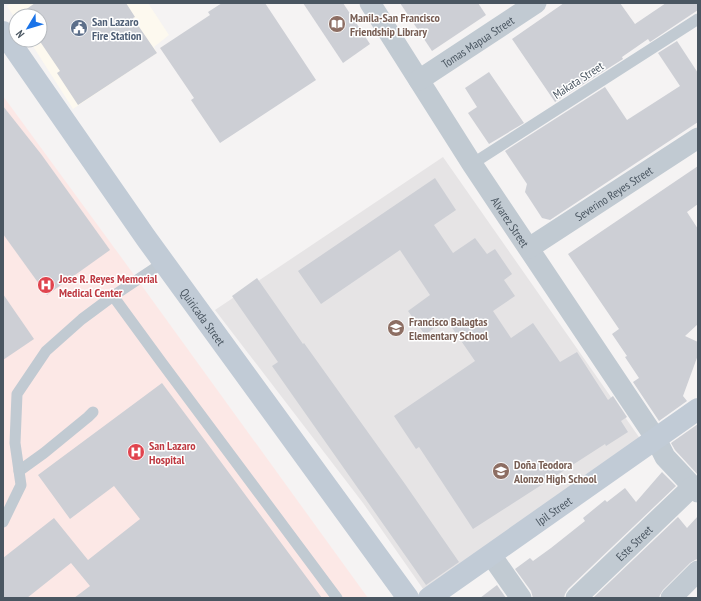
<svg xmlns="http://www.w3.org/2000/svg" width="701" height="601" viewBox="0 0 701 601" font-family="'PT Sans Narrow',sans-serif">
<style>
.commercial{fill:#fdf9ef}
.education{fill:#e6e4e5}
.medical{fill:#fce8e6}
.building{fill:#cdcfd5}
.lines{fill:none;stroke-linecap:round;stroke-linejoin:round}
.lane{stroke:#c1cad2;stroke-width:11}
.street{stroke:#c1cad2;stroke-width:21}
.secondary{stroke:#c1cbd6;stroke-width:22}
.labels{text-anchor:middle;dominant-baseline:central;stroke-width:3;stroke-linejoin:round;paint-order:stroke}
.education-label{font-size:12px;font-weight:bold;fill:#785e54;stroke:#fff;text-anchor:start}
.service-label{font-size:12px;font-weight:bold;fill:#4e5e75;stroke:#fff;text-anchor:start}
.street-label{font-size:12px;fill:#4a5661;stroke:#fff}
.health-label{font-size:12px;font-weight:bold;fill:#be3a42;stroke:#fff;text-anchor:start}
</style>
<rect width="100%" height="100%" fill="#f5f3f3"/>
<!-- commercial -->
<polygon class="commercial" points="12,3 148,3 169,35 154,47 157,53 73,109 29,40 40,40 40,16 16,16 16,20 7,6"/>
<!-- education -->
<polygon class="education" points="443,157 641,440 428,596 363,503 215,310"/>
<!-- medical -->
<polygon class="medical" points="3,96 121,257 368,598 3,598"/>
<!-- building -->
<g class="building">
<polygon points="35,3 126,3 135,17 133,18 157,53 78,105 57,73 60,71 39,40 40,40 40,16 23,16 21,13"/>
<polygon points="222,3 265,3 316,80 220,143 191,100 194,98 160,48 210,15 208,12"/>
<polygon points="303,3 343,3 370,44 343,63"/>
<polygon points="400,3 478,3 486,15 432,51"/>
<polygon points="564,3 620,3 635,24 666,3 698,3 698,10 650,42 648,39 622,57 623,59 555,102 512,39"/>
<polygon points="677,41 698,73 698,122 550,220 542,218 525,192 527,184 505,151 605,87 627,120 652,104 680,86 658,53"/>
<polygon points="489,72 524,123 489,144 468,113 477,107 465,88"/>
<polygon points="3,106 41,154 110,250 47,295 3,234"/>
<polygon points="698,166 698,204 687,212 698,229 698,324 685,336 698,342 698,355 683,396 687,401 659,421 633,382 639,378 625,357 627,356 612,334 619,329 568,254"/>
<polygon points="435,178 456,210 434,225 453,253 475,238 487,254 495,249 512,274 504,280 515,296 493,311 511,338 533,323 560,362 577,352 608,400 613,396 627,417 621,421 628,432 606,446 605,444 473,529 419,447 416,449 394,416 475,361 446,319 425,335 408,311 430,295 400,250 321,304 298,271"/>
<polygon points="257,278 303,344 304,343 405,484 459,562 426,585 272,366 278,362 232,296"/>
<polygon points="3,294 34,339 3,360"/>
<polygon points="162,383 195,427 322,598 74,598 90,586 71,563 27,598 3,598 3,558 54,518 88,560 140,519 114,486 70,519 38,475"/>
<polygon points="698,424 698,475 675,450 671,443"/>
<polygon points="662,472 676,486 568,589 565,594 564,598 533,598 531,591 515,569 530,558 533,561 551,548 585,521 583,518 605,500 607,502 625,488 636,502"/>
<polygon points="698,516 698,559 695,560 690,563 663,590 660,595 659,598 593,598 678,517 687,528"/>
<polygon points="497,585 506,598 480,598"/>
</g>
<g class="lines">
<!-- lane -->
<g class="lane">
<polyline points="472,164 698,19"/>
<polyline points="113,296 162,363 337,598"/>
<polyline points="19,471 44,453 88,417 93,412"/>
<polyline points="3,522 21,485 15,443 17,394 46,351 82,319 113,296 164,262"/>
</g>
<!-- street -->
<g class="street">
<path id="s1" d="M370,3L472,164L656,439L665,457L698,492"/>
<path id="s2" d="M419,80L536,3"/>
<path id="s3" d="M529,248L698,138"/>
<polyline points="491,555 521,598"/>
<path id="s4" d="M576,598L692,487"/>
<polyline points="671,598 698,571"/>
</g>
<!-- secondary -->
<g class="secondary">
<path id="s5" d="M3,32L146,238L408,598"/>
<path id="s6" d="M429,598L698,409"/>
</g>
</g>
<!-- icons -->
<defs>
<g id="library-disc" transform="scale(0.9)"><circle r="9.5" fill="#8d6e63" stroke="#fff"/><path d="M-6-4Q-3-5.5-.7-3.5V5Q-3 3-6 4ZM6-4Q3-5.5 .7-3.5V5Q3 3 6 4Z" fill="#fff"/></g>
<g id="civic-disc" transform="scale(0.9)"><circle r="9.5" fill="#5c6f8a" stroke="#fff"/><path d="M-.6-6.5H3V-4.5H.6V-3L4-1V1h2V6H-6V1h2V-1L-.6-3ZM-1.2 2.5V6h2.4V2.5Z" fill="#fff"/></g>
<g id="hospital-disc" transform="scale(0.9)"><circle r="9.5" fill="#e0444e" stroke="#fff"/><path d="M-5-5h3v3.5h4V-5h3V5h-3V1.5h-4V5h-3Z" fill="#fff"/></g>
<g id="school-disc" transform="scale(0.9)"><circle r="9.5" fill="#8d6e63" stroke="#fff"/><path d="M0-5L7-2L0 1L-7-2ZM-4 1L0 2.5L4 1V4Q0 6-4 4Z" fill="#fff"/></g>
</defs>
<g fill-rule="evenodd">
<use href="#library-disc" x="337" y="24"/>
<use href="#civic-disc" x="79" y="28"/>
<use href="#hospital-disc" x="46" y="285"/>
<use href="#school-disc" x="396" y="328"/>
<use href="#hospital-disc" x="136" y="452"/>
<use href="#school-disc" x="501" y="471"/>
</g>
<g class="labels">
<!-- education labels -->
<g class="education-label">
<text x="350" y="17">Manila-San Francisco<tspan x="350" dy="14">Friendship Library</tspan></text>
<text x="409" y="321">Francisco Balagtas<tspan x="409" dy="14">Elementary School</tspan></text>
<text x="514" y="464">Doña Teodora<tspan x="514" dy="14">Alonzo High School</tspan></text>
</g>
<!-- service labels -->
<g class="service-label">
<text x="92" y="21">San Lazaro<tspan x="92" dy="14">Fire Station</tspan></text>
</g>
<!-- street labels -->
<g class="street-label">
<text stroke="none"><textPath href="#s2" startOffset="70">Tomas Mapua Street</textPath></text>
<text transform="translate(578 80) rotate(-33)">Makata Street</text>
<text stroke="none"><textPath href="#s3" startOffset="101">Severino Reyes Street</textPath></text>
<text stroke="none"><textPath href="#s1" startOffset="260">Alvarez Street</textPath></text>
<text stroke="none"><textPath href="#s5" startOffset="348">Quiricada Street</textPath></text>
<text stroke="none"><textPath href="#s6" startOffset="152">Ipil Street</textPath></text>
<text stroke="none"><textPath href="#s4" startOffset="80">Este Street</textPath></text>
</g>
<!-- health labels -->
<g class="health-label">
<text x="59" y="278">Jose R. Reyes Memorial<tspan x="59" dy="14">Medical Center</tspan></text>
<text x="149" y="445">San Lazaro<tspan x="149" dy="14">Hospital</tspan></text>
</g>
</g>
<!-- border -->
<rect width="701" height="601" fill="none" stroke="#4a5661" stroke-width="8"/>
<!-- north arrow -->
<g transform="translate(28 28) rotate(232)"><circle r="19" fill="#ffffff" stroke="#b7bbc0"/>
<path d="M0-3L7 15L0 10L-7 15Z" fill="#1a73e8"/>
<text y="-6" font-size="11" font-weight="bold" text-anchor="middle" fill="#4a5661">N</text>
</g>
</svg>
